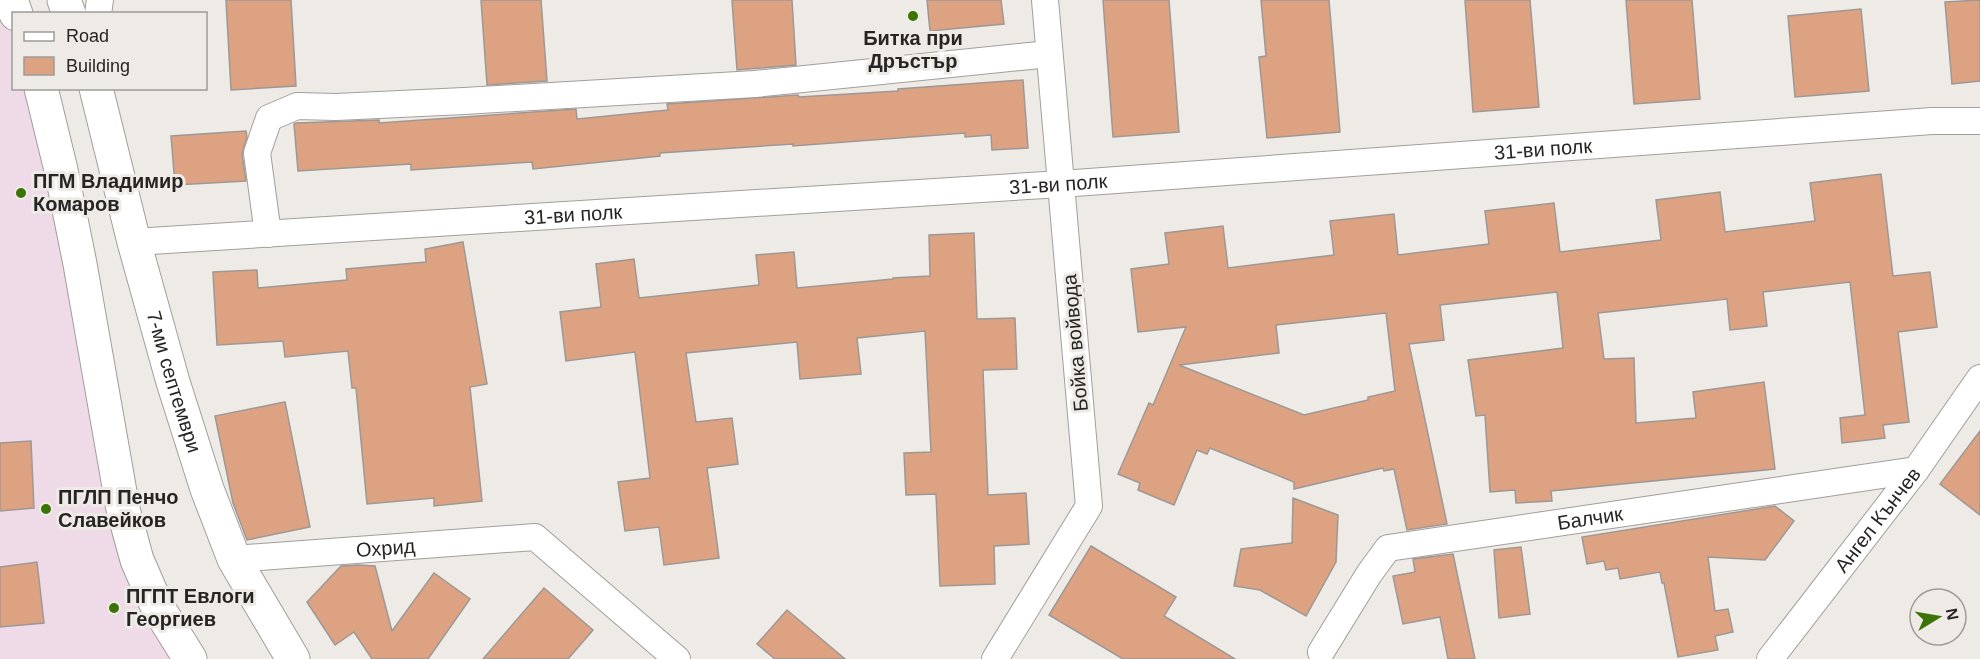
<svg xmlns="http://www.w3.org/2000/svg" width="1980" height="659" viewBox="0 0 1980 659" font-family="Arial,sans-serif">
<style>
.industrial{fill:#efdae8}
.building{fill:#dda282;stroke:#9d9895;stroke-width:1.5;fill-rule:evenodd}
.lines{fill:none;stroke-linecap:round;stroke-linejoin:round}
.street-casing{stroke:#a39e9b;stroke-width:28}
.secondary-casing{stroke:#a39e9b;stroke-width:35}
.street{stroke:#fff;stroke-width:26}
.secondary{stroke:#fff;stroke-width:33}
.poi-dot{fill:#3b7404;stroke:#eeeae6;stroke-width:2}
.labels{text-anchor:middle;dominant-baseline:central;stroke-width:6;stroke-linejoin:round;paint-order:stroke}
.poi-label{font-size:20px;font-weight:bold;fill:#272524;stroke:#eeeae6;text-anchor:start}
.street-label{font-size:20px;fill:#272524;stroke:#eeeae6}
</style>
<rect width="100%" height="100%" fill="#eeeae6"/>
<!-- industrial -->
<polygon class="industrial" points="0,0 14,14 14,88 41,89 123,509 190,659 0,659"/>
<!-- building -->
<g class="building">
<polygon points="226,0 291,0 296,86 231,90"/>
<polygon points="481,0 541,0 547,81 487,85"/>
<polygon points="732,0 792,0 796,65 737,70"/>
<polygon points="927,0 1001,0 1004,24 930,31"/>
<polygon points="1103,0 1169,0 1179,132 1113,137"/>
<polygon points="1261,0 1329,0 1340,132 1267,138 1259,57 1266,56"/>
<polygon points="1465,0 1530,0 1539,107 1473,112"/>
<polygon points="1626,0 1692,0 1700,99 1634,104"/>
<polygon points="1980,0 1980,81 1952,84 1945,2"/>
<polygon points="1861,9 1869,91 1795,97 1788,16"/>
<polygon points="1023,80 1028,148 992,150 991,135 965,137 965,133 793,146 793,144 660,153 660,156 533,169 532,162 411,170 411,164 298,171 294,124 296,123 379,120 379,123 576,109 577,119 668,110 667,104 798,95 799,97 898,91 898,89"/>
<polygon points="246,131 247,137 242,154 246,181 175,185 171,136"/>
<path d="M1881,174L1893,276L1930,272L1937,327L1898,332L1909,422L1883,425L1885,438L1842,443L1840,418L1865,415L1850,282L1763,292L1767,326L1730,330L1727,299L1598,313L1604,359L1634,358L1636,423L1696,418L1693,392L1764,382L1775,469L1551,491L1552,501L1516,503L1515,490L1490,492L1485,415L1476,416L1468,360L1563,348L1557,292L1440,305L1444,340L1409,344L1447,524L1407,530L1394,469L1384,471L1383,468L1294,489V482L1210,448L1207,454L1197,450L1174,505L1138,490L1140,483L1118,474L1149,403L1153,405L1186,327L1138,332L1131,269L1169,264L1165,233L1223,226L1228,268L1334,255L1330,221L1394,214L1398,255L1489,244L1485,211L1554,203L1560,252L1661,240L1656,200L1720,192L1725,232L1815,221L1810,183ZM1386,313L1395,391L1368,397V400L1304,415L1179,365L1279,353L1276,325Z"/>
<polygon points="974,233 977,319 1015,318 1017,369 983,370 988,495 1026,493 1029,544 994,546 995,584 940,586 936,494 906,495 904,453 931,452 925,331 857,338 861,374 800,379 797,342 686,353 696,422 732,418 738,464 707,468 719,558 664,565 659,527 625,531 618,482 650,478 635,352 566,361 560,312 601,307 596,264 634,259 639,298 759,285 756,255 794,252 797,288 893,279 893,278 930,276 929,235"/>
<polygon points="463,242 487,384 470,387 482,501 434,506 434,498 367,504 356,388 352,388 348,351 285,357 283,341 217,345 213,272 257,270 258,288 347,280 346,269 426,262 425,249"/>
<polygon points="285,402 310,527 247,540 233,503 215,416"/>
<polygon points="1980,431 1980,515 1940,484"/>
<polygon points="31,441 34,508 0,511 0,443"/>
<polygon points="1293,498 1338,515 1336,562 1306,616 1260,590 1234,586 1241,549 1292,543"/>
<polygon points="1775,506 1794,521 1765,560 1708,557 1715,611 1728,609 1733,632 1715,636 1718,650 1678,657 1664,583 1662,583 1660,572 1620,579 1618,568 1606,570 1604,561 1587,564 1582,537"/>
<polygon points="1091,546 1176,597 1164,616 1235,659 1123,659 1049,615"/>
<polygon points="1521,547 1530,614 1499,618 1494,550"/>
<polygon points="1453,554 1475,659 1448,659 1440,617 1403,624 1393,576 1415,572 1413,559"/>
<polygon points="37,562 44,623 0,627 0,567"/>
<polygon points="358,565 375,566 392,631 434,573 470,599 428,659 372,659 354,632 335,645 307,602 341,566"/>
<polygon points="544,588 593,630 568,659 483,659"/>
<polygon points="787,610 845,659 775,659 757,644"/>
</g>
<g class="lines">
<!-- street casing -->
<g class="street-casing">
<g id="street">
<polyline points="98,14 100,0"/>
<polyline points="268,234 257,153 269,118 297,106 336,107 464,101 755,84 1049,54"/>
<path id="s1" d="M134,242L1061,184L1932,121H1980"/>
<path id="s2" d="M234,559L535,537L677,659"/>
<path id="s3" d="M1321,652L1369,574L1388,548L1916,470"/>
<polyline points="995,659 1089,506 1045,0"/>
<path id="s4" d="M1770,659L1916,470L1980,378"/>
</g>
</g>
<!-- secondary casing -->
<g class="secondary-casing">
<g id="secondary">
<polyline points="11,0 16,14"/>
<polyline points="64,0 69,14"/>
<polyline points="41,88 61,170 80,264 123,509 137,560 157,606 190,659"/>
<path id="s5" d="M96,88L134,242L173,382L207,489L234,559L293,659"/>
</g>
</g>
<!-- street -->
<use href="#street" class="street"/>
<!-- secondary -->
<use href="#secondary" class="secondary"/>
</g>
<!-- markers -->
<g class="poi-dot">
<circle cx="913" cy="16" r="6"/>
<circle cx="21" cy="193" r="6"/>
<circle cx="46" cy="509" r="6"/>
<circle cx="114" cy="608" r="6"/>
</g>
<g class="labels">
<!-- poi labels -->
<g class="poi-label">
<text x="913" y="38" text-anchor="middle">Битка при<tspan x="913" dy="23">Дръстър</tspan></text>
<text x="33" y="181">ПГМ Владимир<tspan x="33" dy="23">Комаров</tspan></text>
<text x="58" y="497">ПГЛП Пенчо<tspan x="58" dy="23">Славейков</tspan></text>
<text x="126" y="596">ПГПТ Евлоги<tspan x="126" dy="23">Георгиев</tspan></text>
</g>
<!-- street labels -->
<g class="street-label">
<text stroke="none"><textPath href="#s1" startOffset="1412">31-ви полк</textPath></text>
<text stroke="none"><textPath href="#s1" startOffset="926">31-ви полк</textPath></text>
<text stroke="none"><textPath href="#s1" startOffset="440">31-ви полк</textPath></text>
<text transform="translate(1075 343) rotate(-95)">Бойка войвода</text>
<text stroke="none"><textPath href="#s5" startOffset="304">7-ми септември</textPath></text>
<text stroke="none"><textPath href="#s3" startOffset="328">Балчик</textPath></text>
<text stroke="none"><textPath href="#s4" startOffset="176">Ангел Кънчев</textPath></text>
<text stroke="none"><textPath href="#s2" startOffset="152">Охрид</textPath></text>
</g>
</g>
<!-- legend -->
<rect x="12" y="12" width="195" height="78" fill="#eeeae6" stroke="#9e9b98" stroke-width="1.5"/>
<rect x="24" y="32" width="30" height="9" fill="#ffffff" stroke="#9e9b98" stroke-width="1.5"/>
<text x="66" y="42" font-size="18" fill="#272524">Road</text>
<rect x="24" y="57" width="30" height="18" fill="#dda282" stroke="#9e9b98" stroke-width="1.5"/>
<text x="66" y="72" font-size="18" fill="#272524">Building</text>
<!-- north arrow -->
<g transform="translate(1938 617) rotate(79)"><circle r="28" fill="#eeeae6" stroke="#9e9b98" stroke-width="1.5"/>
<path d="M0-4.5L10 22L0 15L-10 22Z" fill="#3b7404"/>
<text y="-9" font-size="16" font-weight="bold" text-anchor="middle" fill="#272524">N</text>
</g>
</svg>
